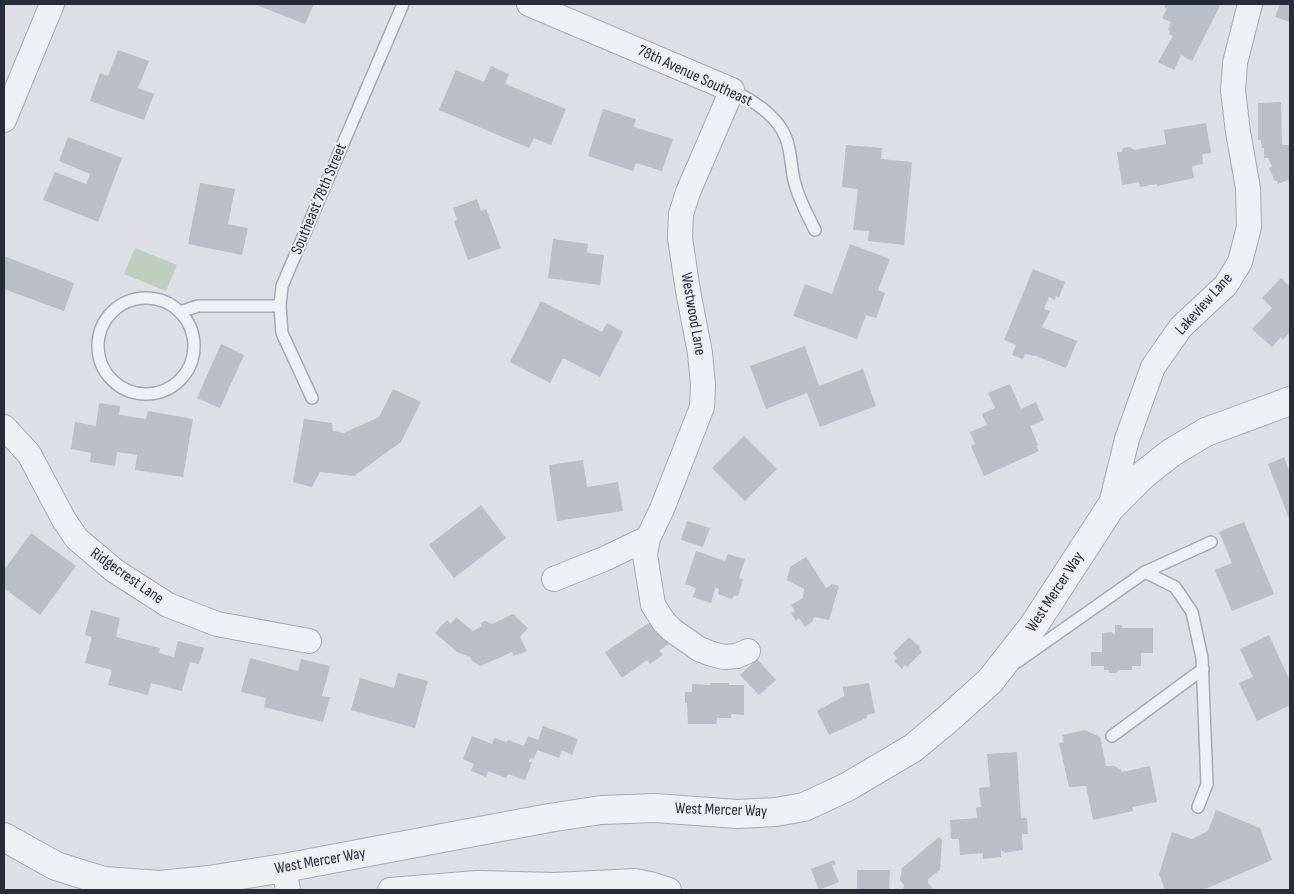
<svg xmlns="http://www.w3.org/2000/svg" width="1294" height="894" viewBox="0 0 1294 894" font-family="'Sofia Sans Condensed',sans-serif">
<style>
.green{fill:#c0cebf}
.building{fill:#bbbdc7}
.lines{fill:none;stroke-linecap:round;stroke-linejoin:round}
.service-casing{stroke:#a7a9b2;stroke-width:14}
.minor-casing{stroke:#a7a9b2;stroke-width:26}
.tertiary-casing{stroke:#a7a9b2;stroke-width:30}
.service{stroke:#eff0f4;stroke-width:11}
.minor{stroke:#eff0f4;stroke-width:24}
.tertiary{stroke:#eff0f4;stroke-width:28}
.labels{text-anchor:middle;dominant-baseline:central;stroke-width:4;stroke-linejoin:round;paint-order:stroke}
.street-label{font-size:16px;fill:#282b3a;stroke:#eceef3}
</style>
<rect width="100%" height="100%" fill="#dddfe5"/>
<!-- green -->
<polygon class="green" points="135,248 177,265 166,291 124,274"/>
<!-- building -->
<g class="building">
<polygon points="254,4 314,4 305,24"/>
<polygon points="1166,4 1216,4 1220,6 1192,61 1181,55 1174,70 1158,62 1173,36 1169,34 1170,31 1168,29 1171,22 1162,18 1167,9 1164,7"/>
<polygon points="1280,4 1290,4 1290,22 1275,17"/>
<polygon points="118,50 149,61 138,88 154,94 144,120 90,101 100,73 108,76"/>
<polygon points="491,66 509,74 505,84 566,109 551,145 534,138 529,148 439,110 456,70 484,82"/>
<polygon points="1281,102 1282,145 1290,145 1290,179 1278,184 1277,181 1275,181 1269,168 1272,166 1268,158 1264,158 1264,148 1262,148 1261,140 1258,140 1258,103"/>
<polygon points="603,109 636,119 634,127 673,139 662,171 636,163 633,171 588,156"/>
<polygon points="1206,123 1211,153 1202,154 1203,164 1192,166 1194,178 1157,186 1157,184 1140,187 1139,182 1122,185 1117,152 1122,152 1123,148 1130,147 1134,150 1166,144 1164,130"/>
<polygon points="68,137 122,158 98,222 43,200 55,172 86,184 90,174 59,161"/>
<polygon points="846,145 882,148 881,159 912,162 904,245 868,241 869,231 853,230 858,189 842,187"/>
<polygon points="200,183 235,189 228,224 248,228 242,255 188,244"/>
<polygon points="477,199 481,211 486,209 501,248 468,260 454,221 457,220 453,208"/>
<polygon points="553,239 588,244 587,253 604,255 600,285 548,278"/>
<polygon points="850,244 890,259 878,290 885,293 876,318 866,315 857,339 793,316 805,284 832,294"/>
<polygon points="4,256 74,283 64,311 4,289"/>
<polygon points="1033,269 1065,282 1059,297 1056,296 1055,300 1049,297 1044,309 1050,311 1042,327 1077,341 1066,368 1036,356 1025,354 1023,359 1012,355 1016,345 1004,340"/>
<polygon points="1281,278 1290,287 1290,332 1283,340 1281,337 1272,347 1252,329 1272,308 1262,298"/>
<polygon points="541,301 602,332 607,323 623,332 600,377 563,358 550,383 510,362"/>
<polygon points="221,344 244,355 220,408 197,398"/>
<polygon points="805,346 819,386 863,369 876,406 820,427 807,393 766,409 750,366"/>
<polygon points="1010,384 1021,409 1036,402 1044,420 1030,426 1038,445 1036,446 1039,451 984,476 971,446 975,444 970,432 987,425 982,414 995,408 988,393"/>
<polygon points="393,389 421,402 401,442 354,476 320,472 312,487 293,482 304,419 332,423 333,431 344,433 379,417"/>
<polygon points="99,403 120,406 119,415 146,419 148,411 193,419 183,477 135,470 137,455 117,452 115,466 90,462 91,453 71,449 75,422 96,426"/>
<polygon points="744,436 777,469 745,501 712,468"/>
<polygon points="1284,457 1290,473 1290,521 1268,464"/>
<polygon points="583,460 587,487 618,482 623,511 557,521 549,465"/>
<polygon points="481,505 506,538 454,578 429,545"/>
<polygon points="687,521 710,528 703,547 681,540"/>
<polygon points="1244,522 1274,594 1232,611 1215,570 1232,563 1219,532"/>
<polygon points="31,533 76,566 40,615 4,588 4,570"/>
<polygon points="696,551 725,561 728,554 745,559 739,578 743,579 738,596 734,595 732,599 718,594 719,589 715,588 711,603 693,597 696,588 685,584"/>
<polygon points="806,557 826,588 832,584 839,586 829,620 814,617 813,621 805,627 799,618 796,621 791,613 795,611 791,605 803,598 804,589 787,580 790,567"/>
<polygon points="91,610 120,618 116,637 160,648 159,653 174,657 178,641 204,648 199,664 190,662 182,691 151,683 148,695 108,685 112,670 85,663 92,637 85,635"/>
<polygon points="513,614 528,628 520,637 527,651 514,656 512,652 481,666 472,661 470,657 457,652 435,633 447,620 451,624 456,617 473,631 482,626 480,623 485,621 492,624"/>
<polygon points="653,620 669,644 659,651 663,655 650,664 647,660 622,678 605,652"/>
<polygon points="1115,625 1122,625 1122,628 1153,628 1153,653 1141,653 1141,666 1132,666 1132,670 1119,670 1116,673 1110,673 1108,670 1104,670 1104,666 1091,666 1091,652 1102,652 1102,633 1111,632 1115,635"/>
<polygon points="1269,635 1290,681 1290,705 1257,721 1239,683 1253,677 1240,649"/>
<polygon points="908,638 910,638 920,647 919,649 922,652 907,667 905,665 902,669 894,661 897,658 893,653"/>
<polygon points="250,658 298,671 301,659 330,666 322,696 330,697 323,722 264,707 266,698 241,692"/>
<polygon points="757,659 776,680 759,695 740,675"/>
<polygon points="398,673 428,681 415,728 351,710 360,678 394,688"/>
<polygon points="710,683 729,683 729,685 744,685 744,715 731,714 731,718 717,718 716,724 688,724 687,703 685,703 685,692 692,692 692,684 710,685"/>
<polygon points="869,683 875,713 866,715 868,717 829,735 817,711 844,696 843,687"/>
<polygon points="543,726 578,739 572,755 562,750 559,758 537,750 534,759 530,758 529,762 532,762 525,780 508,774 506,778 488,771 486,777 471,771 474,764 463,759 472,736 492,744 494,738 507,742 508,740 524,746 528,736 538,740"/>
<polygon points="1085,730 1100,737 1106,766 1114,766 1120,769 1122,772 1150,766 1157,802 1132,807 1133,811 1093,820 1086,786 1069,787 1059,743 1064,742 1062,735"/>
<polygon points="1017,752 1021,818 1027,818 1028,834 1022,834 1023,850 1004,853 1004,851 1001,851 1001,857 983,859 983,853 960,855 959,839 951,839 950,820 977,818 976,808 981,807 979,788 990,787 987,754"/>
<polygon points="1216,810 1260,828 1272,860 1203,890 1165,890 1159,874 1172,832 1192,839 1208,831"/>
<polygon points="939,837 942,840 940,870 928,879 928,883 934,890 903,890 904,885 900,880 902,868"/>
<polygon points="834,860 836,864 832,866 839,882 819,890 811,869"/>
<polygon points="857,870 890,870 889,890 857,890"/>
</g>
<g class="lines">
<!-- service casing -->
<g class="service-casing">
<g id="service">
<path d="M732,90C753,101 777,115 786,138C791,151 791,167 794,180C798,198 807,214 815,230"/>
<circle cx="146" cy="346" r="48"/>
<polyline points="180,312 198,306 280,306"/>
<polyline points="312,398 282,333 280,306 282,286 403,4"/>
<polyline points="1145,572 1211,542"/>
<polyline points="1017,662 1145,572 1175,587 1192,612 1202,658 1207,784 1198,807"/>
<polyline points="1112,736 1203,669"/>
</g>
</g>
<!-- minor casing -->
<g class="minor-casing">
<g id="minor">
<polyline points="529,4 732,90 688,192 681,214 680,238 688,291 700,353 703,385 702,407 662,509 648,538 645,555 653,605 664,622 672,630 699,649 712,654 724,657 737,656 748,651"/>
<polyline points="4,120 52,4"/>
<polyline points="4,427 29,454 64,520 77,539 115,571 168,605 217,624 309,641"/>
<polyline points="1110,508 1127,439 1153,367 1181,327 1226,285 1240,262 1249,227 1248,188 1238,132 1233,91 1235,63 1250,4"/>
<polyline points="554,579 604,559 648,538"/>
<polyline points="284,868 288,890"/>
<polyline points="390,890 477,883 554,885 635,881 650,884 669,890"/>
</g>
</g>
<!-- tertiary casing -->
<g class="tertiary-casing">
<polyline id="tertiary" points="4,837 56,866 78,873 104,881 160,885 209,880 284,868 549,818 601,810 655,808 737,814 776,812 804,807 847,787 913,748 949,718 990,681 1034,625 1110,508 1143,475 1171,453 1206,432 1290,401"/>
</g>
<!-- service -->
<use href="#service" class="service"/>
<!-- minor -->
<use href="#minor" class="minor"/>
<!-- tertiary -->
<use href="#tertiary" class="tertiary"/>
</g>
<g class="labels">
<!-- street labels -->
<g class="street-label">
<text transform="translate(695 76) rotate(25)">78th Avenue Southeast</text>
<text transform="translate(319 199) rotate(-67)">Southeast 78th Street</text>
<text transform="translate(1204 304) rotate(-48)">Lakeview Lane</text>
<text transform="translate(693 314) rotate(80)">Westwood Lane</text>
<text transform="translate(127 576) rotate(35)">Ridgecrest Lane</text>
<text transform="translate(1055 592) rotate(-57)">West Mercer Way</text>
<text transform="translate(721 810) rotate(2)">West Mercer Way</text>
<text transform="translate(320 861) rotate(-10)">West Mercer Way</text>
</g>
</g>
<!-- border -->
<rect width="1294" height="894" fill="none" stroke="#282b3a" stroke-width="10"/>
</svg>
